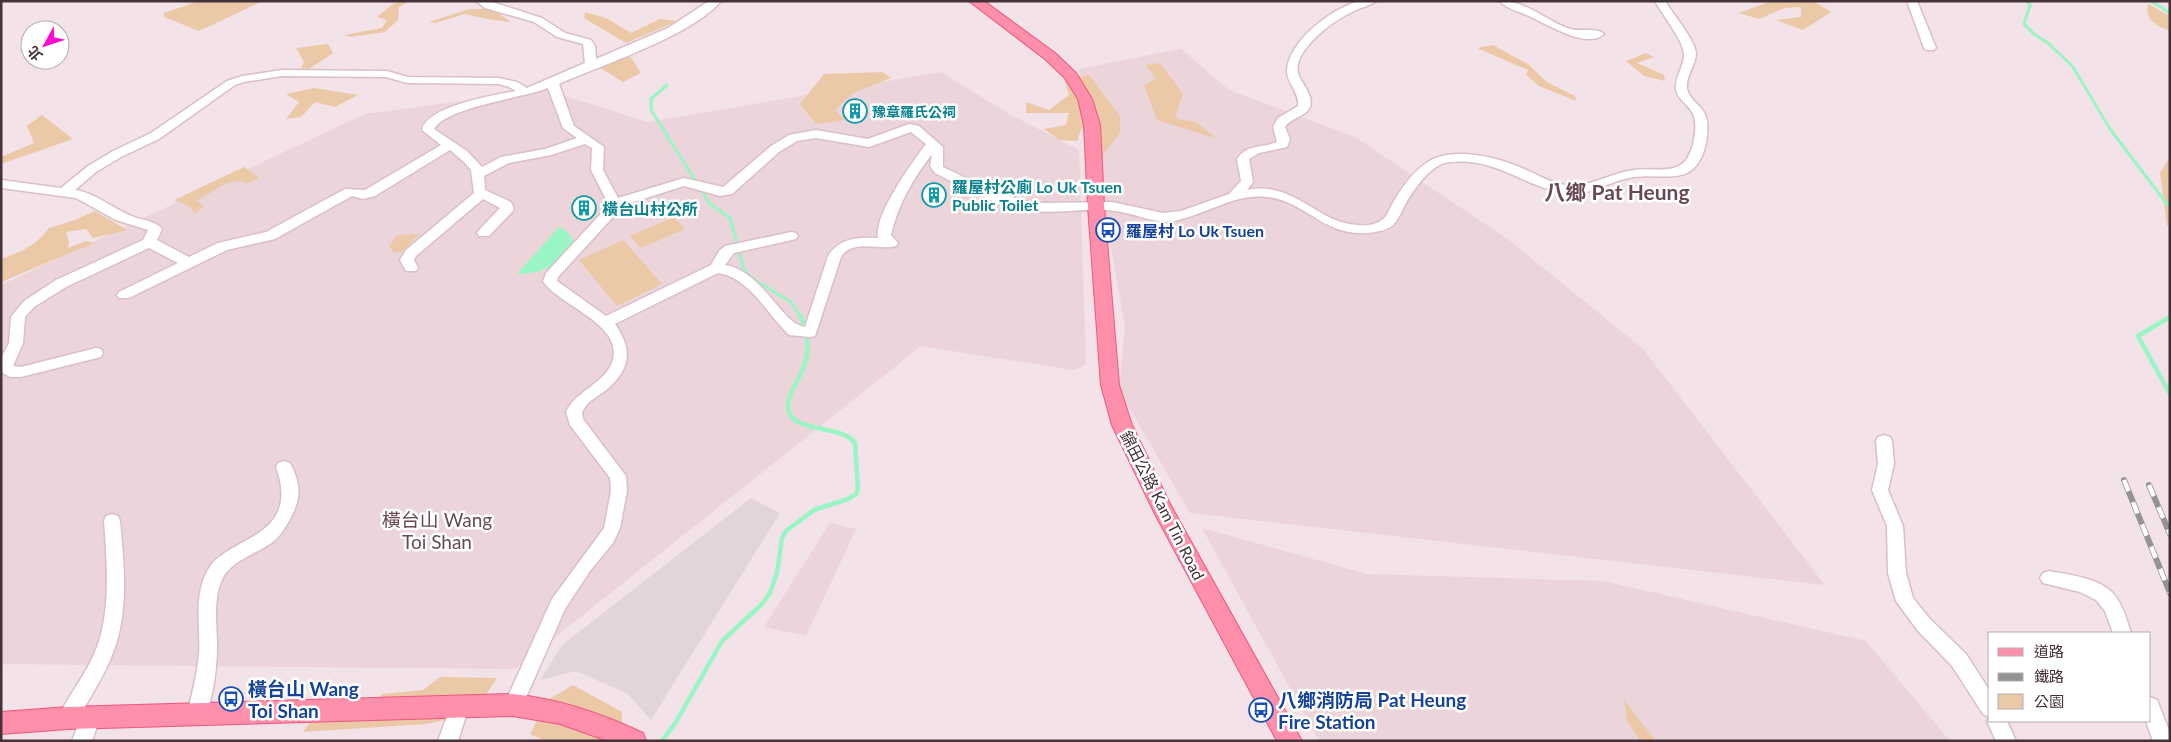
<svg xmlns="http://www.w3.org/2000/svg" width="2171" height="742" viewBox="0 0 2171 742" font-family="Lato,'Noto Sans TC',sans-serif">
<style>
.residential{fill:#ebd4da}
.industrial{fill:#e1d5da}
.green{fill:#ebc9a7}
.water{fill:#99f5c3}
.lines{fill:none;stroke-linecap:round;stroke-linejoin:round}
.stream-far1{stroke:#99f5c3;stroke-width:3}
.stream{stroke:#99f5c3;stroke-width:4.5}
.minor-casing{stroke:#dabfc6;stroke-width:3}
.major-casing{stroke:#ec577d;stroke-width:2}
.minor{fill:#fff;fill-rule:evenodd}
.major{fill:#ff8faa;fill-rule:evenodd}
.rail-casing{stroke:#949494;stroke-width:6}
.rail{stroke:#fff;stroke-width:4.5;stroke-dasharray:12;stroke-linecap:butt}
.labels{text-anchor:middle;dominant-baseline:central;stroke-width:5;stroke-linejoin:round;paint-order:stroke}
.far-culture-label{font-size:14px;font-weight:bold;fill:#0d838f;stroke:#fff;text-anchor:start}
.culture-label{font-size:16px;font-weight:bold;fill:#0d838f;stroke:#fff;text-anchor:start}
.transit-label{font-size:16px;font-weight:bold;fill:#164399;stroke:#fff;text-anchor:start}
.street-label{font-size:16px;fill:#453239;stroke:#fff}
.quarter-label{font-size:19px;fill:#684954;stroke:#fff}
.near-transit-label{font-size:19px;font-weight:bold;fill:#164399;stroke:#fff;text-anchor:start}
.district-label{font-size:21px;font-weight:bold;fill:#684954;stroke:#fff}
</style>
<rect width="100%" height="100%" fill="#f3e2e7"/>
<!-- residential -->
<g class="residential">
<polygon points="1181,49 1229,90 1355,137 1509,240 1643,349 1825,585 1190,513 1119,390 1125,326 1079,69"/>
<polygon points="941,72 1009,114 1079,150 1086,365 1072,370 921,346 515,669 1,664 1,285 365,114 546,90 648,122"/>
<polygon points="830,523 856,529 806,636 764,627"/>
<polygon points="1202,528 1367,574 1603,581 1866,641 1950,741 1319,741"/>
</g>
<!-- industrial -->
<polygon class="industrial" points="751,498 780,513 651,720 628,694 576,671 540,680 562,645"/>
<!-- green -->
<g class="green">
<polygon points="199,1 263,1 199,31 164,17 164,13"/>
<polygon points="401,1 410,1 399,7 398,20 385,32 350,37 344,35 382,28 387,20 377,17 393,4"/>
<polygon points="1771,1 1813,1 1831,12 1803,30 1776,20 1801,17 1801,7 1785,8 1759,19 1739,13"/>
<path d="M2148,4L2170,16V31C2157,26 2144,20 2148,4Z"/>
<polygon points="469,9 492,9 511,22 487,19 465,14 435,23 429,22"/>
<polygon points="585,12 606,18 631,33 660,19 678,21 626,43 584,18"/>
<polygon points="328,44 333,53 309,69 301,68 304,62 296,48"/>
<polygon points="1493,45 1528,64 1547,82 1575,96 1576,101 1539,86 1526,75 1528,70 1477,48"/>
<polygon points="1646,53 1654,57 1637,63 1664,75 1665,81 1644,76 1626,61"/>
<polygon points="630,56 641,73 623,82 600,68 607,62"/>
<polygon points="1160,63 1183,94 1176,114 1177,119 1196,122 1217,139 1157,120 1144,85 1156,79 1146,65"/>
<polygon points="883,72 891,78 853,93 835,110 845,120 816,124 800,104 824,74"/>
<polygon points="1089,75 1120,116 1120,133 1100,159 1082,127 1077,141 1059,140 1044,129 1066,125 1069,113 1026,113 1026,102 1049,110 1069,95 1064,79"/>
<polygon points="314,88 358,95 335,107 315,102 301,117 286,119 299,102 286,94"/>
<polygon points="42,115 73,139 1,164 1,157 34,143 27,126"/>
<polygon points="2170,157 2170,226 2167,226 2160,173"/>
<polygon points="244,167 260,178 247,183 239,181 227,183 196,201 204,206 195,214 189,206 174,200"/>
<path d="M95,211L127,230L93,238L86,229L66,232L69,242L68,248L86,241L94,243L1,282V259C21,252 37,245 49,228L72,221Z"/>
<polygon points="674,217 685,229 641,248 630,236"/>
<polygon points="419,234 402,252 394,253 389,246 397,235"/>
<polygon points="623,240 662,284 617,306 579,260"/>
<polygon points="440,677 497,678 473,714 426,724 303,732 311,721 359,719 382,694 423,690"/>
<polygon points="573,685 622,712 622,741 546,741 530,734 548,700"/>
<polygon points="1624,700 1655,740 1656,741 1640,741 1627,721"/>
</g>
<!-- water -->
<path class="water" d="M559,227C567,231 573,236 574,246C554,266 546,273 517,274Z"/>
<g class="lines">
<!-- stream-far1 -->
<g class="stream-far1">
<polyline points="2027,1 2030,5 2024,24 2034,34 2048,43 2073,67 2110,129 2170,208"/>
<polyline points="2151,1 2170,13"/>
<polyline points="667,85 651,99 651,110 710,204 730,218 744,270 756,281 791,302 800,316"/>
</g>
<!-- stream -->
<g class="stream">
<polyline points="2170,317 2138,336 2170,394"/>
<path d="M662,741L676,722L722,641L762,604L770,593L777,573L782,538L786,531L814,510L848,499L856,494L858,489L855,443C839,420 765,439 795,385C810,358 812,345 800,315"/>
</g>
<!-- minor casing -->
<g class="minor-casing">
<g id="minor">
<path d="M476,1H489L542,18L565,33L591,40L595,46L596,59L668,28L709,1H721C692,36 601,65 559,84L574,126L604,147L603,170L618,198L684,178L723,187L771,146L789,135L816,130L868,139L909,124L919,126L943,147V167L989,189L1023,201L1042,203L1112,202L1163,213L1181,211L1229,194L1241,181L1237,159C1247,144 1262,148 1277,142L1273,127L1278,118L1298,106C1300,93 1286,82 1287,70C1289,41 1331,9 1357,2C1363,0 1370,1 1376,1C1370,6 1359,8 1352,12C1334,20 1293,50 1298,73C1301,84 1316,97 1309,109C1303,118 1290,118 1285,127L1290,139L1287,147L1259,153L1249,159L1253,182L1247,190C1293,180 1316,222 1357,225C1365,226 1375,225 1382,220C1388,216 1390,207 1394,201C1406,181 1422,159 1446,155C1475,151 1505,160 1531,172C1542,177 1553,184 1566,185C1588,188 1607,175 1628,171C1655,164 1684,182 1693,144C1695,135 1697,123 1693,114C1689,105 1678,100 1676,90C1674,78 1683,68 1684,57C1686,43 1662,15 1655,1H1665C1673,14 1695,40 1696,53C1696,66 1683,79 1688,92C1692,102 1703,106 1706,117C1709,126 1707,138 1705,147C1694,188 1664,173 1634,177C1610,180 1590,197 1565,193C1523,187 1498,157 1449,162C1431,164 1415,188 1406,203C1402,210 1399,219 1393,225C1389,229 1381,231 1375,232C1326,241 1307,201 1267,197C1235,193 1205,215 1174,221C1153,224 1135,213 1115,211C1088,207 1060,214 1033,211C999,208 965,188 935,173L930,166L932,154C913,179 898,204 891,235L898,243L896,246C879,251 853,238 841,257L815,336L810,337L789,335C767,314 750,278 718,273L615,324C633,350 631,370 605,391C596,397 587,402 582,412L583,419L626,476L627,491L620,528L613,543L590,571L565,609L520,711L513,714L506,711L504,705L552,599L604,528L611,491L610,478L570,425L566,412C576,391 601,385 611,365C629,325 558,306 543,281L546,273L609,205L591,170L592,148L585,144L551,155L509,163L484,176L485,190L511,202L514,209L512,212L489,236H479L477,233L479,230L500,208L483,199L416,256L414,260L418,268L416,271H406L400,260L406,250L474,193L471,170L464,162L450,150L375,196L363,199L352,196L275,239L227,250L129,298H119L117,295L119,292L178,263L149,248L66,287L34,307L25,317L23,343L13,366L21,367L96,348L101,349L103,353L101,357L21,377H10L1,372V358L9,343L11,317L24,301L56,280L143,240L148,230L116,220L76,198L1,188V180L61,188L88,166L113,151L151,133L227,81L242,76L282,70L387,71L408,77L499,78L517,82L527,88L585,63L583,44L557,37L534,22L485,8ZM282,76L386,77L407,83L499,84L509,87L516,91C495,95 427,106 422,130L441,145L365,190L345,189L266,232L218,243L189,257L157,240L162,229C156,222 145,220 137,218C115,211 97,193 75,190L96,172L121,157L159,139L235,85L244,82ZM548,88L563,128L577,138L545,149L501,157L482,167L467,151L434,129C446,107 523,98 548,88ZM911,132L926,144C912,163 874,214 878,238C858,237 839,238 828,256L805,327C782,325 763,271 725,265L734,253L796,239L798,236L796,233L791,232L725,246L719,251L711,265L606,316L557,281L558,277L624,205L684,186L720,196L732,194L779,152L797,141L816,138L869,147Z"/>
<path d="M1499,1C1528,1 1544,20 1570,29C1580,32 1597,27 1604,34C1587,50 1547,24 1531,17C1521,12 1507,9 1499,1Z"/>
<polygon points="1907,1 1917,1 1936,48 1934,50 1926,50 1924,48"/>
<polygon points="1884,435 1890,437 1892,441 1894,464 1888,490 1903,526 1906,573 1913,598 1930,619 1966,654 1990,691 1990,721 2007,721 2016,741 1996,741 1987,721 1989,717 1983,714 1952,666 1918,631 1896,601 1888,573 1887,526 1872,490 1878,464 1876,441 1878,437"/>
<path d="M284,461L290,463C299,480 302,495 293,513C288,523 283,533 274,541C258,554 229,560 221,582C213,602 217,625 217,646C217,669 213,699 204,720L197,723L190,720L187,714C192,695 197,674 199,654C201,625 192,592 211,565C220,554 233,548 245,541C279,524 289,503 276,467L278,463Z"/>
<path d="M112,514L118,516L120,521C124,563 129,610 114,650C105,676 88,700 75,724L68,727L61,724L58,718C69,694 88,672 97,647C111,610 107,560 104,521L106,516Z"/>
<path d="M2049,571C2070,575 2103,578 2116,597C2124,608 2127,621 2131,633H2113L2105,611L2096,600L2080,592L2043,583L2040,578L2043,573Z"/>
<polygon points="460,697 467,700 469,706 458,741 438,741 453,700"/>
<polygon points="2150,697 2157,700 2170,733 2170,741 2153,741 2146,721 2150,721"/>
<polygon points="90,709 97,712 100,718 92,741 72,741 83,712"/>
</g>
</g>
<!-- major casing -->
<g class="major-casing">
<g id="major">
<polygon points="969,1 984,1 1055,53 1076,73 1092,99 1100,125 1104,206 1119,385 1132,425 1170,504 1302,741 1277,741 1155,514 1112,425 1101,385 1088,206 1084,125 1078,99 1065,78 1045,59"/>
<path d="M513,694C559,699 601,713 643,733L646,741H608L560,724L513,716L68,729L1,734V712L68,707Z"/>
</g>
</g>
<!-- minor -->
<use href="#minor" class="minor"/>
<!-- major -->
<use href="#major" class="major"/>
<!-- rail casing -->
<g class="rail-casing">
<g id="rail">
<polyline points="2124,480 2170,593"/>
<polyline points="2149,485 2170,534"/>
</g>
</g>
<!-- rail -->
<use href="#rail" class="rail"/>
</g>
<!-- icons -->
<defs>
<g id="building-ring" transform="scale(1.25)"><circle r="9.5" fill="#fff" stroke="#0f9aa8" stroke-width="1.5"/><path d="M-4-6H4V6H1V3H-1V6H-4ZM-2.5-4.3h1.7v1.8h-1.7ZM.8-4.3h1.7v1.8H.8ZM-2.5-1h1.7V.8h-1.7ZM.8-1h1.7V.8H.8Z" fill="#0f9aa8"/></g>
<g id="bus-ring" transform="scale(1.25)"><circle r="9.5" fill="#fff" stroke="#1a4fb4" stroke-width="1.5"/><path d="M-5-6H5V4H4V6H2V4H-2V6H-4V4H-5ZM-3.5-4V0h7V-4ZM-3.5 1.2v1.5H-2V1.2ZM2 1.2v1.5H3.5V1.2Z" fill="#1a4fb4"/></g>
</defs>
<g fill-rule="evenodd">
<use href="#building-ring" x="855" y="111"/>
<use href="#building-ring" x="934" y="195"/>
<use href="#building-ring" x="584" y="208"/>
<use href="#bus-ring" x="1108" y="230"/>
<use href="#bus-ring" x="231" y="699"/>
<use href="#bus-ring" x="1261" y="710"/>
</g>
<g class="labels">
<!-- far-culture labels -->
<g class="far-culture-label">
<text x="872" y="111">豫章羅氏公祠</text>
</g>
<!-- culture labels -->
<g class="culture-label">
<text x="952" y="186">羅屋村公廁 Lo Uk Tsuen<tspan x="952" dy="18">Public Toilet</tspan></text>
<text x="602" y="208">橫台山村公所</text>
</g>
<!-- transit labels -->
<g class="transit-label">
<text x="1126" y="230">羅屋村 Lo Uk Tsuen</text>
</g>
<!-- street labels -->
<g class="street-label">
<text transform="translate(1163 505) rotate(63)">錦田公路 Kam Tin Road</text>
</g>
<!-- quarter labels -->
<g class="quarter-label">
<text x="437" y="519">橫台山 Wang<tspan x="437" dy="22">Toi Shan</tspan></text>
</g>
<!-- near-transit labels -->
<g class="near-transit-label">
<text x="248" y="688">橫台山 Wang<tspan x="248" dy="22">Toi Shan</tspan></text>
<text x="1278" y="699">八鄉消防局 Pat Heung<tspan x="1278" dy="22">Fire Station</tspan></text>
</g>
<!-- district labels -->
<g class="district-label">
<text x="1617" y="191">八鄉 Pat Heung</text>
</g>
</g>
<!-- border -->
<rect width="2171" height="742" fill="none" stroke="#453239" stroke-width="5"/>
<!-- legend -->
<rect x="1988" y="632" width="162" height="90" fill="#ffffff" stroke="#b5adb0"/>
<rect x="1998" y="648" width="25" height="8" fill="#ff8faa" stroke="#b5adb0"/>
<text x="2034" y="657" font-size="15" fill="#453239">道路</text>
<rect x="1998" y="673" width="25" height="8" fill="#949494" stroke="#b5adb0"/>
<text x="2034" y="682" font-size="15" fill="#453239">鐵路</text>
<rect x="1998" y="694" width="25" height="15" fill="#ebc9a7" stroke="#b5adb0"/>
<text x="2034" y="707" font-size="15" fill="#453239">公園</text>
<!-- north arrow -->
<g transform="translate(45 45) rotate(230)"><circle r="24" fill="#ffffff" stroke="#b5adb0"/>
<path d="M0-4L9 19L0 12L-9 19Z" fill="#ff0dcf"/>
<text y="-8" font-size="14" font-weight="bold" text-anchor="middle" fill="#453239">北</text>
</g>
</svg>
